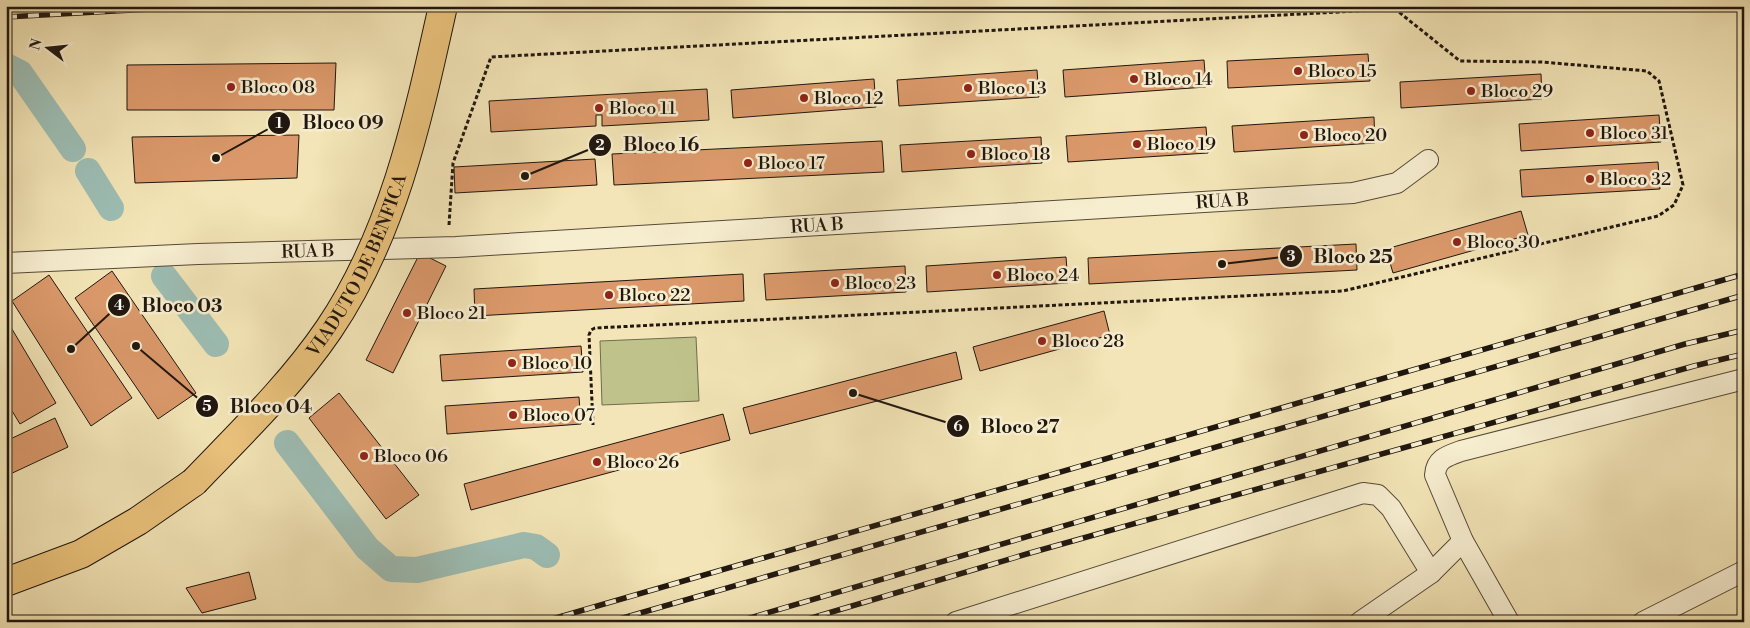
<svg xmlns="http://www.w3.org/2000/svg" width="1750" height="628" viewBox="0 0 1750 628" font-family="'Libre Bodoni',serif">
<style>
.grass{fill:#bfc38b;stroke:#706d4d}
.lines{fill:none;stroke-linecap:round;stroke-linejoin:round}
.canal{stroke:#9dbeb5;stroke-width:26}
.building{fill:#db996b;stroke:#20170f}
.street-casing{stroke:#554a39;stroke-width:22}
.primary-casing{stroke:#20170f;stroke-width:30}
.path{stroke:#20170f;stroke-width:3;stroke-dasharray:4 2.5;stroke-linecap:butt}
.street{stroke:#f7eed0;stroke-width:20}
.primary{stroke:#eac27c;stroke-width:28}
.rail-casing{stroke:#20170f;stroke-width:5.5}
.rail{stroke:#f7eed0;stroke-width:4;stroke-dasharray:11;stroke-linecap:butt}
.primary-bridge-casing{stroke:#20170f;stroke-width:30;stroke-linecap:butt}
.primary-bridge{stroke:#eac27c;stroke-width:28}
.poi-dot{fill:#8f2418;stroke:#f7eed0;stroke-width:2}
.labels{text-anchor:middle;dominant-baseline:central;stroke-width:5;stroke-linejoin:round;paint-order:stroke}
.poi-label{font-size:18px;fill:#20170f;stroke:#f7eed0;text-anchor:start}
.street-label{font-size:18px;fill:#20170f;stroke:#f7eed0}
.leader{fill:none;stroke:#20170f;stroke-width:2}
.callout-dot{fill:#20170f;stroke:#f7eed0;stroke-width:2}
.mark-label{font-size:15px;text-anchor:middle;font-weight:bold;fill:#fff}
.callout-label{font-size:19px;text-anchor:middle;font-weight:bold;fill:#20170f;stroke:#f7eed0;stroke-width:5;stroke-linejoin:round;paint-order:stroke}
</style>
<rect width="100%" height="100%" fill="#f3e5b7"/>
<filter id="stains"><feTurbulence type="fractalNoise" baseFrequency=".004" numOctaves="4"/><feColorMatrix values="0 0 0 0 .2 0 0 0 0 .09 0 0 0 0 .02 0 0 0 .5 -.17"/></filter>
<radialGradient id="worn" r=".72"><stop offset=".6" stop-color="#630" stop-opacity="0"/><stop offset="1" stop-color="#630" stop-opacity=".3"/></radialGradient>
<!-- grass -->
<polygon class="grass" points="696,337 699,401 602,405 600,341"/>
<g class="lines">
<!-- canal -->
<g class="canal">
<polyline points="6,66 20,73 73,149"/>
<polyline points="88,171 111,208"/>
<polyline points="164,276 216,344"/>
<polyline points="287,443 367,548 391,569 417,570 524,545 536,547 547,555"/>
</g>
</g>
<!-- building -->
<g class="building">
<polygon points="1368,54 1370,81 1228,88 1227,61"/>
<polygon points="1204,60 1206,87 1065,97 1063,70"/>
<polygon points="336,63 334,110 127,110 127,65"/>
<polygon points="1037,70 1039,97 899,106 897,80"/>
<polygon points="1541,74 1542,99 1401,108 1400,82"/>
<polygon points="874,79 876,107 733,118 731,90"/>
<polygon points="707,89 709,120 602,126 602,115 596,115 596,126 491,132 489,101"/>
<polygon points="1659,115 1661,142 1521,151 1519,124"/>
<polygon points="1374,117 1375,143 1234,152 1232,126"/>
<polygon points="1206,127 1208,153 1068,162 1066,136"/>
<polygon points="299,135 297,178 135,183 132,137"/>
<polygon points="1041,137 1042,163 902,172 900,145"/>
<polygon points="882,141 884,172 614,185 612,154"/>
<polygon points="595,159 597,185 455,193 454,167"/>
<polygon points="1658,162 1660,189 1522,197 1520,170"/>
<polygon points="1521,211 1528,235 1393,273 1386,249"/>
<polygon points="1356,244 1357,270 1089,284 1088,258"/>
<polygon points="420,253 446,266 393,373 366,360"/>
<polygon points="1066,257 1068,283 927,292 926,266"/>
<polygon points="905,266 906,292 766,300 764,274"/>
<polygon points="112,271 196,393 158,419 75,298"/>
<polygon points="743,274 744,301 475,316 474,289"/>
<polygon points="49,275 132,398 91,426 12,301"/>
<polygon points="1104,311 1110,335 980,371 973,347"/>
<polygon points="6,319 56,403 20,424 6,401"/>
<polygon points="581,346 583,372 442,381 440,355"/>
<polygon points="956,352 962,379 750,434 743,408"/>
<polygon points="339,393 419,495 386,519 309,418"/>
<polygon points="579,397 581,424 447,434 445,406"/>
<polygon points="723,414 730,440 471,510 464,484"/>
<polygon points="55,418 68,447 6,476 6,441"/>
<polygon points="249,572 256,599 202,613 186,588"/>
</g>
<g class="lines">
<!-- street casing -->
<g class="street-casing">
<g id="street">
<path id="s1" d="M6,263L198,254L456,247L1353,193L1397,183L1428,160"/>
<polyline points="956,622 1363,493 1378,495 1391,508 1431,573"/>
<polyline points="1360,622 1431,573 1463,541"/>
<path d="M1509,622L1463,541L1435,475C1436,459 1447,456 1461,451L1744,379"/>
<polyline points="1643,622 1744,571"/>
</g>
</g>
<!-- primary casing -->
<g class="primary-casing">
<polyline id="primary" points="6,582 81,554 138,521 194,482"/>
</g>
<!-- path -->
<polyline class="path" points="449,225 453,163 491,57 1395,9 1460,61 1542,62 1647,71 1659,81 1683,185 1674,205 1658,216 1343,291 595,328 591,330 589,335 593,425"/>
<!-- street -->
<use href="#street" class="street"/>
<!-- primary -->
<use href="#primary" class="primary"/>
<!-- rail casing -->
<g class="rail-casing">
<g id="rail">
<polyline points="6,17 205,6"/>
<polyline points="542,622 1744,274"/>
<polyline points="609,622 1744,295"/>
<polyline points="736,622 1685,344 1744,330"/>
<polyline points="798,622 1030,553 1694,366 1744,354"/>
</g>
</g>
<!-- rail -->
<use href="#rail" class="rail"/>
<!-- primary-bridge casing -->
<g class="primary-bridge-casing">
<g id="primary-bridge">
<path id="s2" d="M194,482C241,433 291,385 329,329C394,233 418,118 443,6"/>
</g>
</g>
<!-- primary-bridge -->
<use href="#primary-bridge" class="primary-bridge"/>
</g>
<!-- markers -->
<g class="poi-dot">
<circle cx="1298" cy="71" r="5"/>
<circle cx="1134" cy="79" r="5"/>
<circle cx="231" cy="87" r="5"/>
<circle cx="968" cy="88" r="5"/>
<circle cx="1471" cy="91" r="5"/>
<circle cx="804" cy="98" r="5"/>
<circle cx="599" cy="108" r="5"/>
<circle cx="1590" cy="133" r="5"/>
<circle cx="1304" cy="135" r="5"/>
<circle cx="1137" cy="144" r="5"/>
<circle cx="971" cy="154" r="5"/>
<circle cx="748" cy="163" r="5"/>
<circle cx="1590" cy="179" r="5"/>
<circle cx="1457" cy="242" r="5"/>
<circle cx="997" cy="275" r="5"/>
<circle cx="835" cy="283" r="5"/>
<circle cx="609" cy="295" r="5"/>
<circle cx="407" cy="313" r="5"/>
<circle cx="1042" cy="341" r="5"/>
<circle cx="512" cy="363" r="5"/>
<circle cx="513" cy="415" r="5"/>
<circle cx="364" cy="456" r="5"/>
<circle cx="597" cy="462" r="5"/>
</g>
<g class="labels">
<!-- poi labels -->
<g class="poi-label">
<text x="1308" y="71">Bloco 15</text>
<text x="1144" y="79">Bloco 14</text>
<text x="241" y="87">Bloco 08</text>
<text x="978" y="88">Bloco 13</text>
<text x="1481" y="91">Bloco 29</text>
<text x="814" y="98">Bloco 12</text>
<text x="609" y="108">Bloco 11</text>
<text x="1600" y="133">Bloco 31</text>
<text x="1314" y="135">Bloco 20</text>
<text x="1147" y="144">Bloco 19</text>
<text x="981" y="154">Bloco 18</text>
<text x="758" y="163">Bloco 17</text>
<text x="1600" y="179">Bloco 32</text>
<text x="1467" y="242">Bloco 30</text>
<text x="1007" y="275">Bloco 24</text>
<text x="845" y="283">Bloco 23</text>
<text x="619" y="295">Bloco 22</text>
<text x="417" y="313">Bloco 21</text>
<text x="1052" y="341">Bloco 28</text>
<text x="522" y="363">Bloco 10</text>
<text x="523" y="415">Bloco 07</text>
<text x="374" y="456">Bloco 06</text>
<text x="607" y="462">Bloco 26</text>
</g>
<!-- street labels -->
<g class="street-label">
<text stroke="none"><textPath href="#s1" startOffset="1218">RUA B</textPath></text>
<text stroke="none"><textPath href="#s1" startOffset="812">RUA B</textPath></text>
<text stroke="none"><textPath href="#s1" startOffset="302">RUA B</textPath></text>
<text stroke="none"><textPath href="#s2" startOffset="274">VIADUTO DE BENFICA</textPath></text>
</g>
</g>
<!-- callouts -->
<path class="leader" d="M216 158L279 123M525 176L600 145M1222 264L1291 256M71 349L119 305M136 346L207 406M853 393L958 426"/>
<g class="callout-dot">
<circle cx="216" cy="158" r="5"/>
<circle cx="525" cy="176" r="5"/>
<circle cx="1222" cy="264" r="5"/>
<circle cx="71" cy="349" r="5"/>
<circle cx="136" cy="346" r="5"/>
<circle cx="853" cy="393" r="5"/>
<circle cx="279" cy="123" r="12"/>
<circle cx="600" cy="145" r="12"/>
<circle cx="1291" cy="256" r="12"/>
<circle cx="119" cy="305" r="12"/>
<circle cx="207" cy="406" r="12"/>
<circle cx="958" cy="426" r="12"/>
</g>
<g class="mark-label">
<text x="279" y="128">1</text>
<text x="600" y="150">2</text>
<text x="1291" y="261">3</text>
<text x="119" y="310">4</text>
<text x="207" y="411">5</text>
<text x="958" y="431">6</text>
</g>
<g class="callout-label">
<text x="343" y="129">Bloco 09</text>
<text x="661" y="151">Bloco 16</text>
<text x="1353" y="263">Bloco 25</text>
<text x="182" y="312">Bloco 03</text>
<text x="271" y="413">Bloco 04</text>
<text x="1020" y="433">Bloco 27</text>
</g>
<!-- margin -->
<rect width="1750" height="628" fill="none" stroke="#f3e5b7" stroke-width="25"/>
<rect x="8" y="8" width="1735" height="613" fill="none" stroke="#20170f" stroke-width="2.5"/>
<rect x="12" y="12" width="1725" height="603" fill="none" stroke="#20170f"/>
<!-- north arrow -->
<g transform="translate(48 48) rotate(286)" stroke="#f7eed0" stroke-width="4" paint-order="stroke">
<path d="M0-4L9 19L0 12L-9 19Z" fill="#20170f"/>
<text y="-8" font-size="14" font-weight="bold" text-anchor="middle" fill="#20170f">N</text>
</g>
<rect width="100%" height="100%" filter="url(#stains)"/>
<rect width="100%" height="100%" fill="url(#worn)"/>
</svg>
